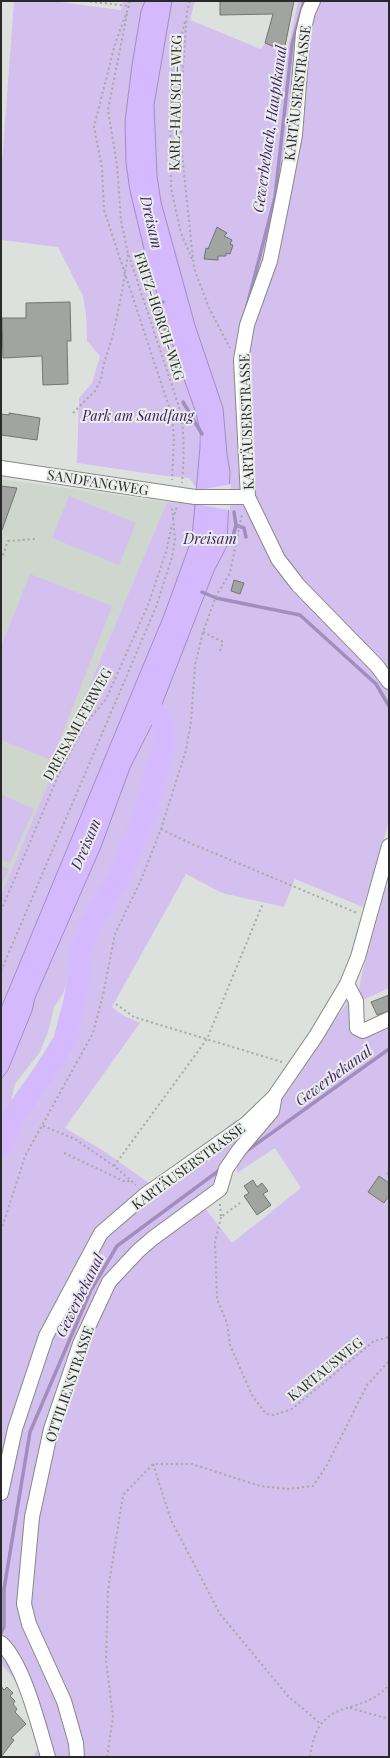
<svg xmlns="http://www.w3.org/2000/svg" width="390" height="1758" viewBox="0 0 390 1758" font-family="'Playfair Display',serif">
<style>
.built{fill:#ced6cd}
.green{fill:#d3c0ef}
.water{fill:#d5b9fe;stroke:#a18ebe}
.pier{fill:#dde1dd}
.lines{fill:none;stroke-linecap:round;stroke-linejoin:round}
.stream{stroke:#a18ebe;stroke-width:3.5}
.river{stroke:#d5b9fe;stroke-width:22}
.building{fill:#a1a4a1;stroke:#727672}
.minor-casing{stroke:#868986;stroke-width:16}
.path{stroke:#a5a8a5;stroke-width:2;stroke-dasharray:2 3;stroke-linecap:butt}
.minor{stroke:#fff;stroke-width:14}
.labels{text-anchor:middle;dominant-baseline:central;stroke-width:4;stroke-linejoin:round;paint-order:stroke}
.street-label{font-size:14px;fill:#282928;stroke:#eaeeea}
.park-label{font-size:14px;font-style:italic;fill:#3b1261;stroke:#eaeeea}
.water-label{font-size:15px;font-style:italic;fill:#431c6b;stroke:#eaeeea}
</style>
<rect width="100%" height="100%" fill="#dde1dd"/>
<!-- built -->
<polygon class="built" points="1,479 167,502 1,895"/>
<!-- green -->
<g class="green">
<path d="M14,1H52L121,10L123,1H195L190,20L261,49L265,43L287,53L298,1H389V822L363,907L295,879L284,907L222,893L186,874L112,1007L124,1016L140,1023L65,1128L102,1150L149,1183L211,1141L237,1119L244,1137L214,1182L198,1199L232,1243L301,1188L275,1148L237,1173V1167L294,1077L349,1000L353,1028L389,1022V1757H36L34,1755L40,1746L17,1682L1,1664V1159L13,1129L69,1042L76,1024L86,962L149,820C154,788 184,736 161,707L214,571L227,546L230,472L227,454L223,408L195,325L161,202L157,176L154,105L164,48L141,11L132,65L125,121L147,262L180,368L196,413L200,447L197,489L189,478L166,476L77,463L79,398L92,383L100,356L87,341L86,315L83,296L58,247L1,240V177Z"/>
<polygon points="69,496 136,523 119,565 52,538"/>
<polygon points="167,502 196,504 192,538 164,615 1,1008 1,895"/>
<polygon points="30,574 112,606 52,760 1,740 1,647"/>
<polygon points="153,724 161,727 161,748 144,800 112,874 102,893 90,907 84,920 63,994 54,1007 48,1032 40,1052 15,1084 9,1110 1,1130 1,1079 8,1070 32,1011 35,998 101,847 130,768"/>
<polygon points="1,794 34,809 10,863 1,859"/>
<polygon points="1,866 9,869 1,886"/>
<polygon points="386,887 389,888 389,988 363,1000 359,989 362,973"/>
</g>
<!-- water -->
<polygon class="water" points="145,1 172,1 154,105 157,176 161,202 195,325 223,408 227,454 230,472 227,546 214,571 161,707 130,768 101,847 35,998 32,1011 8,1070 1,1079 1,1008 164,615 192,538 200,447 200,431 196,413 180,368 147,261 130,191 126,163 125,121 132,65 141,11"/>
<!-- pier -->
<polygon class="pier" points="231,484 230,510 194,504 195,491"/>
<g class="lines">
<!-- stream -->
<g class="stream">
<polyline points="163,302 159,304 173,362"/>
<polyline points="247,306 275,197 292,44 304,1"/>
<polyline points="183,402 202,434"/>
<polyline points="236,525 244,528 246,537"/>
<polyline points="224,540 233,536 236,525 234,512"/>
<polyline points="202,592 216,598 300,615 376,684 389,706"/>
<polyline points="245,1152 389,1049"/>
<polyline points="1,1633 4,1627 4,1589 30,1432 91,1290 117,1246 221,1169"/>
</g>
<!-- river -->
<polyline class="river" points="1,1145 13,1117 46,1070 64,1041 74,1003 79,974 81,950 90,926 119,877 144,816 164,744 164,725 162,720 144,702"/>
</g>
<!-- building -->
<g class="building">
<polygon points="220,1 294,1 284,51 265,43 273,14 220,15"/>
<polygon points="217,227 227,233 224,236 232,240 230,244 233,245 230,254 226,253 226,256 218,256 218,260 204,259 206,248 208,249"/>
<polygon points="70,302 71,341 67,341 68,384 43,385 42,356 3,358 2,318 26,318 26,303"/>
<polygon points="9,413 40,418 37,440 1,435 1,414 9,415"/>
<polygon points="1,486 17,488 2,530 1,530"/>
<polygon points="234,580 244,583 240,594 231,591"/>
<polygon points="389,995 389,1011 377,1015 371,1002"/>
<polygon points="379,1176 389,1183 389,1195 384,1203 368,1192"/>
<polygon points="253,1180 257,1187 262,1183 268,1191 263,1194 271,1205 257,1215 244,1196 249,1193 244,1186"/>
<polygon points="1,1686 4,1690 7,1687 13,1693 10,1696 15,1701 13,1704 17,1709 15,1712 26,1724 11,1738 14,1740 1,1757"/>
</g>
<g class="lines">
<!-- minor casing -->
<g class="minor-casing">
<g id="minor">
<polyline points="313,1 308,12 303,33 295,135 283,197 270,261 247,325 241,360 248,497 278,559 298,585 377,666 389,682"/>
<polyline points="1,468 195,497 248,497"/>
<polyline points="347,984 356,1001 357,1028 363,1031 389,1019"/>
<polyline points="1,1493 15,1429 46,1336 101,1233 145,1195 246,1124 274,1097 316,1036 347,984 358,957 389,846"/>
<path d="M1,1643C24,1664 39,1727 48,1757"/>
<polyline points="77,1757 76,1743 64,1701 29,1624 24,1604 32,1517 51,1429 80,1344 109,1282 138,1251 153,1238 220,1189 226,1169 239,1150 272,1111 274,1100"/>
</g>
</g>
<!-- path -->
<g class="path">
<polyline points="85,1 129,6"/>
<polyline points="190,1 187,12 182,83 181,145 194,268 209,308 230,348"/>
<polyline points="129,6 115,44 94,127 102,168 104,210 172,416 174,439 172,480"/>
<polyline points="128,8 130,1"/>
<path d="M127,14L108,110L117,165L121,221L128,253L180,410C185,435 184,458 182,483"/>
<polyline points="185,22 170,80 171,188 181,233 192,259"/>
<polyline points="73,413 95,391 101,380 104,363 113,335 122,292 128,254"/>
<polyline points="173,519 177,506"/>
<polyline points="1,560 8,541 35,539"/>
<polyline points="203,632 223,642 220,651"/>
<polyline points="161,829 190,843 357,913"/>
<polyline points="1,911 58,776 84,726 106,699 148,605 166,552 172,524"/>
<polyline points="1,971 156,607 172,557 175,540 172,507"/>
<polyline points="116,1004 134,1017 282,1062"/>
<polyline points="43,1126 75,1139 114,1166 136,1185"/>
<polyline points="64,1153 126,1182 132,1180"/>
<polyline points="114,1166 207,1039 263,903"/>
<polyline points="387,1173 389,1174"/>
<polyline points="387,1198 389,1199"/>
<polyline points="220,1204 221,1217 240,1203"/>
<polyline points="221,1217 215,1242 217,1299 227,1323 230,1345 252,1395 266,1414 274,1415 292,1409 374,1341 389,1337"/>
<polyline points="1,1231 25,1156 93,1033 103,995 115,934 141,880 161,829 186,750 191,722 195,665 203,632 216,596 230,573 242,514"/>
<polyline points="153,1464 171,1520 220,1614 288,1696 320,1723"/>
<polyline points="350,1708 389,1719"/>
<polyline points="107,1757 113,1717 106,1660 108,1590 123,1495 153,1464 192,1464 260,1486 288,1489 313,1486 327,1465 367,1385 389,1361"/>
<path d="M310,1757C318,1693 358,1720 389,1685"/>
</g>
<!-- minor -->
<use href="#minor" class="minor"/>
</g>
<g class="labels">
<!-- street labels -->
<g class="street-label">
<text transform="translate(297 93) rotate(-83)">KARTÄUSERSTRASSE</text>
<text transform="translate(175 103) rotate(-89)">KARL-HAUSCH-WEG</text>
<text transform="translate(160 316) rotate(72)">FRITZ-HORCH-WEG</text>
<text transform="translate(246 422) rotate(-92)">KARTÄUSERSTRASSE</text>
<text transform="translate(98 482) rotate(9)">SANDFANGWEG</text>
<text transform="translate(77 724) rotate(-61)">DREISAMUFERWEG</text>
<text transform="translate(188 1166) rotate(-36)">KARTÄUSERSTRASSE</text>
<text transform="translate(325 1369) rotate(-39)">KARTAUSWEG</text>
<text transform="translate(69 1384) rotate(-71)">OTTILIENSTRASSE</text>
</g>
<!-- park labels -->
<g class="park-label">
<text x="138" y="415">Park am Sandfang</text>
</g>
<!-- water labels -->
<g class="water-label">
<text transform="translate(269 129) rotate(-82)">Gewerbebach, Hauptkanal</text>
<text transform="translate(152 222) rotate(77)">Dreisam</text>
<text x="210" y="538">Dreisam</text>
<text transform="translate(85 844) rotate(-67)">Dreisam</text>
<text transform="translate(333 1075) rotate(-36)">Gewerbekanal</text>
<text transform="translate(79 1295) rotate(-64)">Gewerbekanal</text>
</g>
</g>
<!-- border -->
<rect width="390" height="1758" fill="none" stroke="#282928" stroke-width="4"/>
</svg>
